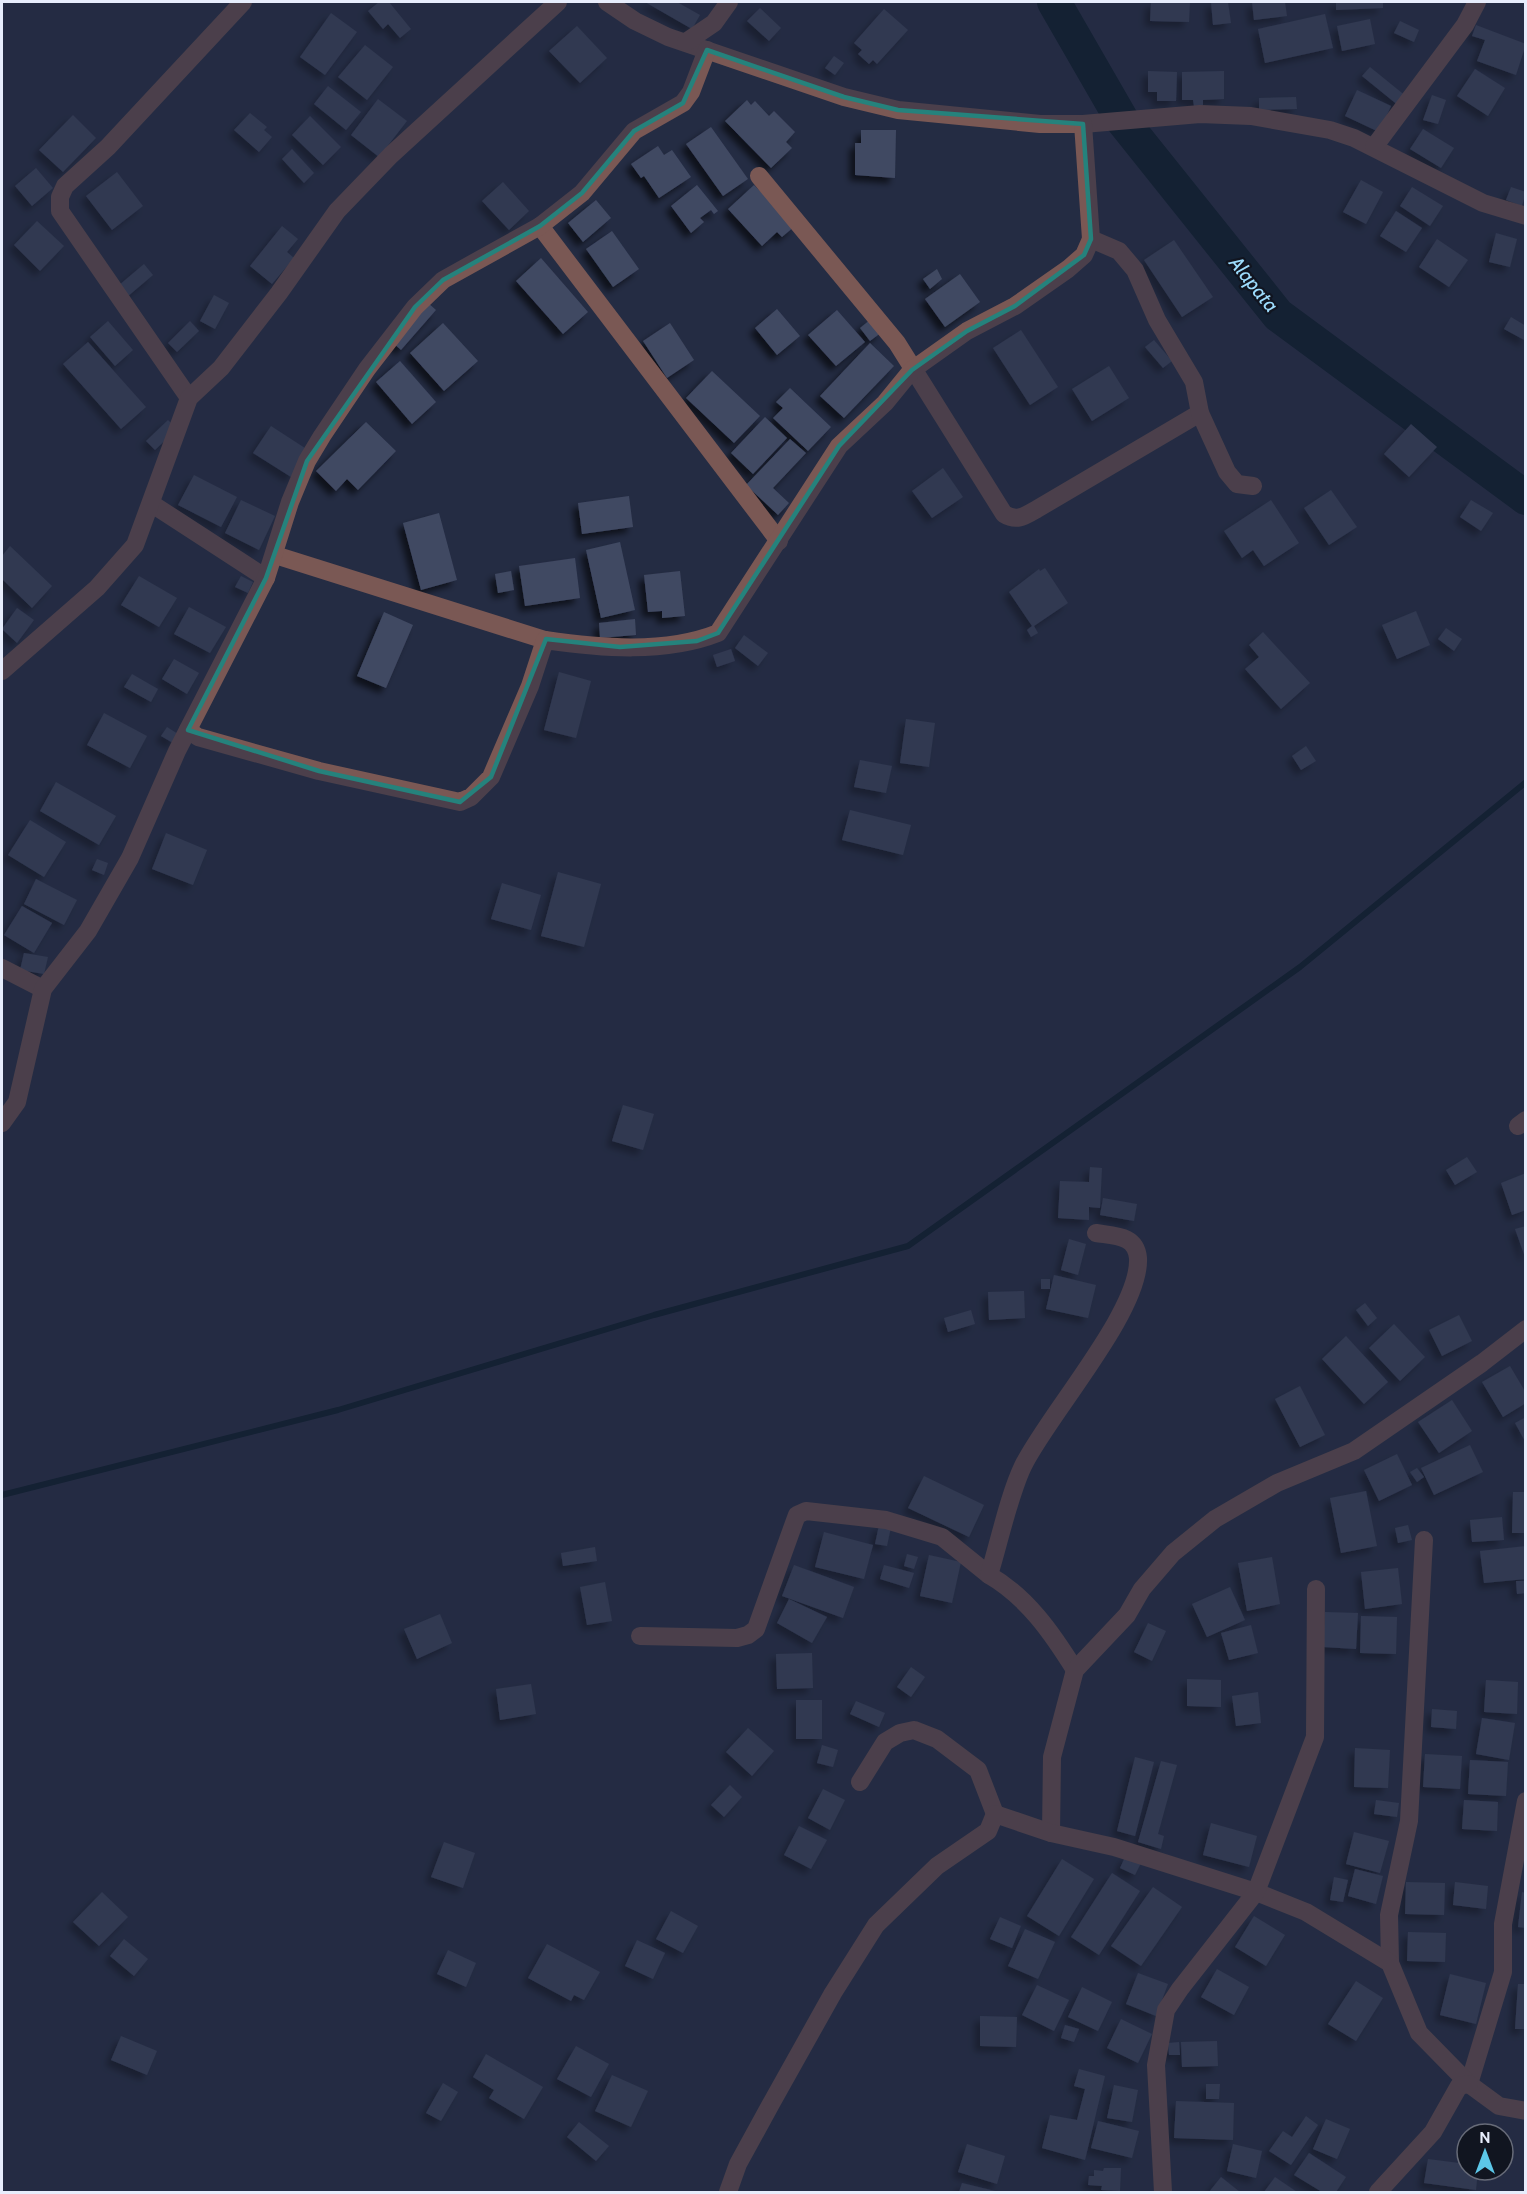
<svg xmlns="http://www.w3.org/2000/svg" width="1527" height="2194" viewBox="0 0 1527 2194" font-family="Cabin,sans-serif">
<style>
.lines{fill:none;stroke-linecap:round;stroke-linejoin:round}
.stream{stroke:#001420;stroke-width:6}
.river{stroke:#001420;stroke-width:34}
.building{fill:#404962;filter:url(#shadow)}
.street{stroke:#7a5854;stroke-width:18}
.marked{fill:none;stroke:#25827c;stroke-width:4.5;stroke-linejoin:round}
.labels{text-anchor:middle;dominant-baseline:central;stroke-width:4.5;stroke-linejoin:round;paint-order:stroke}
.water-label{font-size:20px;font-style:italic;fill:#9ddcfd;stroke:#111520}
</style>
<defs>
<filter id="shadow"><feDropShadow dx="-5.5" dy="5.5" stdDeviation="3" flood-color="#0009"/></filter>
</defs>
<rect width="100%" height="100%" fill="#242c43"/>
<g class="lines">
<!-- stream -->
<polyline class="stream" points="2,1495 338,1410 654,1315 908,1246 1300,967 1526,782"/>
<!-- river -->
<polyline class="river" points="1054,2 1122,120 1278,315 1526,498"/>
</g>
<!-- building -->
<g class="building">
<polygon points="379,2 389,2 411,29 400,38 388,24 383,29 368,11"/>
<polygon points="645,2 677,2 700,15 692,29"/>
<polygon points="1151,2 1190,2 1189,22 1150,21"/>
<polygon points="1211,2 1228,2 1231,23 1213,25"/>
<polygon points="1252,2 1285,2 1287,16 1254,20"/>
<polygon points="1336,2 1383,2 1383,8 1336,10"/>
<polygon points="760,8 781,28 769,41 747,21"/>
<polygon points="884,9 908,30 877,64 873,60 869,64 858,54 862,50 854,43"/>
<polygon points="331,13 357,32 325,75 300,57"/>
<polygon points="1325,14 1333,48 1265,63 1258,29"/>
<polygon points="1370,19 1375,44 1342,51 1337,26"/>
<polygon points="1400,21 1419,30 1414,42 1394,33"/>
<polygon points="1476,25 1526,44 1516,75 1477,61 1485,40 1472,36"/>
<polygon points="577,26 607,58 580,83 549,51"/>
<polygon points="365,45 393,67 367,100 338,77"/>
<polygon points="834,56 844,63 835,75 825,68"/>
<polygon points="1370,67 1407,97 1399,106 1362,76"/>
<polygon points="1475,69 1505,88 1488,116 1457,96"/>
<polygon points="1148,71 1177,72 1176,101 1157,101 1157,92 1148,92"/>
<polygon points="1224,71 1224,99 1203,100 1203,105 1194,106 1193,100 1182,100 1182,72"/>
<polygon points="328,86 361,112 346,130 314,104"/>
<polygon points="1357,90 1391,106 1379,132 1345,116"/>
<polygon points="1432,95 1446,100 1438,124 1423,120"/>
<polygon points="1296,97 1297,109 1259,110 1259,98"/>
<polygon points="378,99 407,121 379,157 351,135"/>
<polygon points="747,100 751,105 755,101 769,116 774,111 795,132 786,142 792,148 771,168 725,121"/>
<polygon points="250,113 267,127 264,130 272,137 259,152 234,130"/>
<polygon points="73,115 96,138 63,172 39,150"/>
<polygon points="310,116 341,147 323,165 292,135"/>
<polygon points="711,127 748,179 723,196 686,144"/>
<polygon points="1423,129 1454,148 1441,168 1410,149"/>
<polygon points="861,130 896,130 895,178 855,175 855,143 861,143"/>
<polygon points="658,146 664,155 672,150 691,177 659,198 644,176 641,178 631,164"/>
<polygon points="292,149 314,173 304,183 282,159"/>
<polygon points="36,168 53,188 32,206 15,186"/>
<polygon points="117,172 143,206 112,230 86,196"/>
<polygon points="1361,180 1383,192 1366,224 1343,212"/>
<polygon points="503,182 529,211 509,230 482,201"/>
<polygon points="697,185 718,211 714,214 711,210 700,218 704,222 691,233 671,206"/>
<polygon points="754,185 795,226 782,237 777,232 762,246 728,209"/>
<polygon points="1412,187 1443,206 1430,226 1400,206"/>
<polygon points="1511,187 1526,192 1522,206 1506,200"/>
<polygon points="596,200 611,218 583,242 568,223"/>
<polygon points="1396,211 1422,228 1406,252 1380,236"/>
<polygon points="37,221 64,246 40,271 14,245"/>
<polygon points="282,226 298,239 287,252 294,258 272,284 250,266"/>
<polygon points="612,231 639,269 613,287 586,249"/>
<polygon points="1496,233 1517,239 1510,267 1489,262"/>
<polygon points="1437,239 1468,260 1449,287 1419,267"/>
<polygon points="1174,240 1213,297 1182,317 1144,260"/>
<polygon points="541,258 588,312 563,334 516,281"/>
<polygon points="144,264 153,275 127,297 118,286"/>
<polygon points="937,269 942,279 930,289 923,279"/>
<polygon points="960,274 980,302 945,327 925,299"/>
<polygon points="214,295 229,303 215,329 200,321"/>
<polygon points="427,302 436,310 401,350 392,342"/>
<polygon points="777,309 800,336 777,355 755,328"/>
<polygon points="837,310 865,342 836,366 808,335"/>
<polygon points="1511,317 1526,326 1526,341 1504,329"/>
<polygon points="871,319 882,332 870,341 860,328"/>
<polygon points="108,321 133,350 115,366 90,337"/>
<polygon points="190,321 199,331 177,352 168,343"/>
<polygon points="443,323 478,361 444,391 410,353"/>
<polygon points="670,323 694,360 667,378 643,341"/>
<polygon points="1021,330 1058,387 1030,405 993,348"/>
<polygon points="1154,340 1172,361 1163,368 1145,347"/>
<polygon points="88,342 146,407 121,429 63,364"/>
<polygon points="870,343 894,366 844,418 820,396"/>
<polygon points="400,361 436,402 412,424 376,382"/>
<polygon points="1109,366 1129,398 1092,421 1072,389"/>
<polygon points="712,371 760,416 734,443 686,398"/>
<polygon points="790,388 831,427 808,451 773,418 783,408 776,402"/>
<polygon points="765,417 787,438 753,474 731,453"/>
<polygon points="168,420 177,429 155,450 146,441"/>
<polygon points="366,422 396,451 358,490 347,479 336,491 316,471"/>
<polygon points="1411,424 1437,447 1409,477 1384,454"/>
<polygon points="271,426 308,450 291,477 253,453"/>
<polygon points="790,439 806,453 773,488 789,503 778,515 746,485"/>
<polygon points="943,468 963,497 932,518 912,491"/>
<polygon points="194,475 237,497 221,527 178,505"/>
<polygon points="1331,490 1357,527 1329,545 1304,508"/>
<polygon points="629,496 633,527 582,534 578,503"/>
<polygon points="241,500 275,516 259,550 225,533"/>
<polygon points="1271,500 1299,543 1264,566 1253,550 1242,558 1224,531"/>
<polygon points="1471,500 1493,513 1481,531 1460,517"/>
<polygon points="439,513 457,580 421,590 403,523"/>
<polygon points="620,542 635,610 601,618 586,550"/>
<polygon points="10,546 52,586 32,608 2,579 2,556"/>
<polygon points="575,558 580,598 525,606 519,566"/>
<polygon points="1045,568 1068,603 1034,626 1038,633 1031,637 1027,630 1032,626 1009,592 1039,569 1040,571"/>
<polygon points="511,571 514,590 498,593 495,574"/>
<polygon points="680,571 685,616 662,618 662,611 648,612 644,575"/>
<polygon points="139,576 177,598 159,627 121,605"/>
<polygon points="241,576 253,582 248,593 235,587"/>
<polygon points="189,607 226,627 210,653 174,634"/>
<polygon points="17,608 34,620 17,643 2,629"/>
<polygon points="1416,611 1430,645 1397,659 1382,625"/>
<polygon points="384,612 413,625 386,688 357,676"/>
<polygon points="635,619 636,635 600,638 599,623"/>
<polygon points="1446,628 1462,639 1454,651 1438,639"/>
<polygon points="1263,632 1310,683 1281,709 1245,669 1259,657 1249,645"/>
<polygon points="744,635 768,653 758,666 735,648"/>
<polygon points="731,649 735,661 717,667 713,655"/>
<polygon points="174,659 199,673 187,694 162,679"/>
<polygon points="559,672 591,681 576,738 544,730"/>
<polygon points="132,674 158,689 151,702 124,687"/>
<polygon points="104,713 147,736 130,768 87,745"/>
<polygon points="906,719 935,723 929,767 900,763"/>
<polygon points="167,727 178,734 173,743 161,736"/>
<polygon points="1306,746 1316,761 1301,770 1292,756"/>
<polygon points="860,760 892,766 886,793 854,787"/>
<polygon points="56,782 116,816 99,845 40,811"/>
<polygon points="850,810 911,825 903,855 842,840"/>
<polygon points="30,820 66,842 44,877 8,855"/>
<polygon points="166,833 207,850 193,885 152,869"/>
<polygon points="97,859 108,863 104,875 92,870"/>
<polygon points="558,872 601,884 584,947 541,936"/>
<polygon points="36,879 77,900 64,925 24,904"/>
<polygon points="502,883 541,895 531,930 491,919"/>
<polygon points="22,906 52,923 34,953 4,935"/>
<polygon points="24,953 48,957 44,974 20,970"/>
<polygon points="623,1105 654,1114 643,1150 612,1141"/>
<polygon points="1467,1157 1477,1172 1455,1185 1446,1170"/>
<polygon points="1090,1167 1102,1168 1100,1208 1089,1207 1089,1220 1058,1218 1060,1181 1089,1182"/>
<polygon points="1526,1173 1526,1210 1512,1215 1501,1183"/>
<polygon points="1103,1198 1137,1204 1134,1221 1100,1215"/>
<polygon points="1526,1226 1526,1257 1525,1257 1515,1229"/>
<polygon points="1069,1239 1086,1244 1078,1275 1061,1270"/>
<polygon points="1054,1275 1096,1285 1088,1318 1046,1309"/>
<rect x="1041" y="1279" width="9" height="10"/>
<polygon points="1024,1291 1025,1318 989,1320 988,1292"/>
<polygon points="1365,1303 1377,1318 1368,1326 1356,1310"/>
<polygon points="971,1310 975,1324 948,1332 944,1318"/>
<polygon points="1459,1315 1472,1341 1442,1356 1429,1330"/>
<polygon points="1394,1324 1425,1357 1400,1381 1369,1348"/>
<polygon points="1346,1336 1388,1382 1364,1404 1322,1359"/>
<polygon points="1510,1366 1526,1393 1526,1403 1503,1417 1482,1382"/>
<polygon points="1300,1386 1325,1435 1300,1447 1275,1399"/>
<polygon points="1452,1400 1472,1431 1439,1453 1418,1422"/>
<polygon points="1526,1417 1526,1443 1515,1423"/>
<polygon points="1470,1445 1483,1472 1434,1495 1421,1468"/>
<polygon points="1397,1454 1412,1485 1379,1501 1364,1470"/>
<polygon points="1417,1468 1424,1477 1417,1482 1410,1472"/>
<polygon points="924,1476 984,1505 969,1537 908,1508"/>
<polygon points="1366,1491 1377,1546 1341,1553 1330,1498"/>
<polygon points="1513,1492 1526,1492 1526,1533 1512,1533"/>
<polygon points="1502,1517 1504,1540 1472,1542 1470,1520"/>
<polygon points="879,1525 891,1527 887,1546 875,1544"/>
<polygon points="1408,1525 1412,1540 1398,1543 1395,1528"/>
<polygon points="824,1532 873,1545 864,1579 815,1567"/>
<polygon points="1526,1546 1526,1579 1484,1583 1480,1551"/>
<polygon points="595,1547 597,1561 563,1566 561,1553"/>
<polygon points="907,1554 918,1557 914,1569 904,1566"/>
<polygon points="929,1555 961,1562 952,1603 920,1596"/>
<polygon points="1272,1557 1280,1604 1247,1611 1238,1563"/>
<polygon points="794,1565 854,1587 843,1618 782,1596"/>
<polygon points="884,1565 914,1573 909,1588 880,1579"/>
<polygon points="1398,1568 1402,1604 1365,1609 1361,1572"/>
<polygon points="1516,1581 1526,1581 1526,1593 1517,1594"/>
<polygon points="605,1582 612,1621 587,1625 580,1587"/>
<polygon points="1230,1587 1245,1620 1207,1637 1192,1604"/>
<polygon points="789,1599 827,1617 812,1643 777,1623"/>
<polygon points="1325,1612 1358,1613 1356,1649 1323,1647"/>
<polygon points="440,1614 452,1643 417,1659 404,1629"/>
<polygon points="1361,1616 1397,1617 1396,1654 1360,1653"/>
<polygon points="1148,1623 1166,1631 1152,1661 1134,1652"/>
<polygon points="1251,1625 1258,1653 1229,1660 1221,1633"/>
<polygon points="812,1653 813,1688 777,1689 776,1654"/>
<polygon points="911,1667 925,1677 911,1697 897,1687"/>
<polygon points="1187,1679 1221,1680 1221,1707 1187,1706"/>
<polygon points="1486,1680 1518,1682 1517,1714 1484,1712"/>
<polygon points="531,1684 536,1714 500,1720 496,1689"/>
<polygon points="1258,1692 1261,1723 1236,1726 1232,1696"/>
<rect x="796" y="1700" width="26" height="39"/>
<polygon points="856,1701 885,1713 879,1727 850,1714"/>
<polygon points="1432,1709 1457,1711 1456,1729 1431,1727"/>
<polygon points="1482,1718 1515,1723 1509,1760 1476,1754"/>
<polygon points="748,1728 774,1751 752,1776 726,1752"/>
<polygon points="822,1745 838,1750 833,1767 817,1763"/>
<polygon points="1355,1748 1390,1750 1388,1788 1354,1787"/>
<polygon points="1425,1754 1462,1756 1460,1789 1423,1787"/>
<polygon points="1135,1757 1154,1762 1135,1836 1117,1831"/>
<polygon points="1470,1760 1508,1762 1506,1796 1468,1794"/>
<polygon points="1161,1761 1177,1765 1158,1834 1164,1836 1161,1849 1138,1842"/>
<polygon points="730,1785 742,1797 724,1817 711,1805"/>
<polygon points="823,1789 845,1800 830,1830 808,1818"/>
<polygon points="1376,1800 1399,1803 1397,1817 1374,1814"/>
<polygon points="1464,1800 1498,1802 1497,1831 1462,1829"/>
<polygon points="1211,1823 1257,1836 1249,1867 1203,1855"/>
<polygon points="799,1826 827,1840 811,1869 784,1855"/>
<polygon points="1354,1832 1389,1841 1380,1873 1346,1864"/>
<polygon points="444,1842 475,1853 463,1888 431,1877"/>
<polygon points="1126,1855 1141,1863 1135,1875 1120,1868"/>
<polygon points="1062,1859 1094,1879 1059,1936 1027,1916"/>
<polygon points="1355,1869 1383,1876 1376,1904 1348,1896"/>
<polygon points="1112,1873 1140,1891 1099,1955 1071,1937"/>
<polygon points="1334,1877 1348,1880 1343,1902 1330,1900"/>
<polygon points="1406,1882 1445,1883 1444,1915 1405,1914"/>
<polygon points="1455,1882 1488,1886 1486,1909 1453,1905"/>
<polygon points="1153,1887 1182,1907 1141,1966 1111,1946"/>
<polygon points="102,1892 128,1917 99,1946 73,1922"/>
<polygon points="1522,1892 1526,1893 1526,1928 1518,1927"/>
<polygon points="671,1911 698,1926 683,1953 656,1939"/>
<polygon points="1254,1916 1285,1935 1266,1966 1235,1947"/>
<polygon points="1000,1917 1021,1926 1012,1948 990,1939"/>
<polygon points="1025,1929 1055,1942 1038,1979 1008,1966"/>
<polygon points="1408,1932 1446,1933 1445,1962 1407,1961"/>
<polygon points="124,1939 148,1959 134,1976 110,1956"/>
<polygon points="637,1940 665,1953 653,1979 625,1966"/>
<polygon points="547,1944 600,1972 584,2000 574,1995 571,2001 528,1978"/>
<polygon points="448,1950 476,1963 466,1987 437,1974"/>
<polygon points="1217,1969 1249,1987 1234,2015 1201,1997"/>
<polygon points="1138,1973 1168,1984 1156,2016 1126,2004"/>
<polygon points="1450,1974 1486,1983 1476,2024 1440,2015"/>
<polygon points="1356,1981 1383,1998 1356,2041 1328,2024"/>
<polygon points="1518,1984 1526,1984 1526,2029 1515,2029"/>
<polygon points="1037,1985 1069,2000 1054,2031 1022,2015"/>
<polygon points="1082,1987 1112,2002 1098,2031 1068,2017"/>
<polygon points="980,2016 1017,2017 1016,2047 980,2046"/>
<polygon points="1121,2019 1152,2034 1138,2063 1107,2048"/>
<polygon points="1065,2025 1079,2029 1074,2042 1061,2038"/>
<polygon points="121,2036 157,2051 147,2075 111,2060"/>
<polygon points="1217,2041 1218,2066 1182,2067 1181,2042"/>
<polygon points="1179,2042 1180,2055 1169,2055 1168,2043"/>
<polygon points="576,2046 609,2064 591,2097 557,2079"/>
<polygon points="486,2054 543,2087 524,2119 489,2098 494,2090 473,2077"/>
<polygon points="1079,2069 1105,2076 1085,2160 1042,2148 1050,2115 1077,2120 1085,2089 1074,2086"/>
<polygon points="612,2075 648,2091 631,2127 595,2111"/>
<polygon points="443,2083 458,2092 441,2121 426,2113"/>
<polygon points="1206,2084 1220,2084 1219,2099 1206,2099"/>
<polygon points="1114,2085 1138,2090 1132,2122 1107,2118"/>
<polygon points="1176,2101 1234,2103 1233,2140 1174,2138"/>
<polygon points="1306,2116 1318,2125 1291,2165 1269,2151 1283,2131 1292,2137"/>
<polygon points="1326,2119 1350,2129 1337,2159 1313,2149"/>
<polygon points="1098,2121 1139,2131 1132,2158 1091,2148"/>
<polygon points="579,2122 609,2146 596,2161 567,2137"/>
<polygon points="967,2144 1005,2156 997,2184 958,2172"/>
<polygon points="1233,2144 1262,2151 1256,2178 1227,2171"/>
<polygon points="1309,2153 1346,2177 1336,2192 1322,2192 1294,2175"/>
<polygon points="1428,2159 1467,2164 1467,2170 1478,2170 1476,2190 1424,2183"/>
<polygon points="1104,2168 1121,2168 1120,2191 1101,2190 1102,2186 1088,2185 1089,2176 1094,2176 1094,2170 1103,2171"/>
<polygon points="1221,2177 1240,2192 1209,2192"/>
<polygon points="1275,2177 1297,2192 1264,2192"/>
<polygon points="962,2183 999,2192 959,2192"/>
</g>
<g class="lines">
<!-- street -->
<g class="street">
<polyline points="607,2 635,21 668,37 844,97 898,110 1040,124 1083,124 1200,114 1251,116 1330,130 1354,138 1483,203 1526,216"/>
<polyline points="686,42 714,23 729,2"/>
<polyline points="1374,147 1465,25 1477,2"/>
<path d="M759,176L897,343L1004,514C1017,522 1025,516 1037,509L1200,413"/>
<polyline points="540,226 779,541"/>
<polyline points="1091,239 1119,251 1135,270 1157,320 1194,382 1200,413 1227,472 1237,484 1253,486"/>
<polyline points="189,398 60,211 60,197 65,186 108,147 243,2"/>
<polyline points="152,504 266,578"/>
<polyline points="275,555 545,640"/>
<polyline points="2,671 97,588 135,545 189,398 221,368 279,293 337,211 391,155 558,2"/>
<path d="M188,730L198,737L319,771L460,802L471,797L491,777L530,686L545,640C600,648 665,654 718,633L839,446L885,403L912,370L967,331L1015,306L1068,269L1084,255L1091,239L1083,124"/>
<polyline points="2,968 43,989"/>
<polyline points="2,1123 17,1102 43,989 88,931 130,858 177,751 266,578 290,502 307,461 322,436 367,369 415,307 443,280 540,226 582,193 634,131 683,103 691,92 707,50"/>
<polyline points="1518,1126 1526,1120"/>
<polyline points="640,1636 737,1638 748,1635 756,1629 794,1523 797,1515 806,1511 886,1520 942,1537 989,1575"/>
<path d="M1075,1670C1052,1633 1027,1597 989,1575C999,1543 1009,1495 1023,1466C1047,1416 1141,1311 1138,1258C1136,1235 1115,1236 1096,1233"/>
<polyline points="860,1782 885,1742 900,1733 914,1730 937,1739 978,1770 995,1814"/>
<polyline points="1051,1833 1052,1757 1075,1670 1127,1615 1142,1589 1173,1553 1215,1519 1277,1483 1354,1451 1482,1363 1526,1329"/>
<polyline points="1390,1963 1389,1915 1409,1821 1424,1540"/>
<polyline points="1469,2084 1503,1972 1503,1924 1526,1801"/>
<polyline points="728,2192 738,2164 772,2102 833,1993 876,1925 937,1866 988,1831 995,1814 1051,1833 1114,1847 1256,1892 1306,1912 1390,1963 1419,2033 1469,2084 1499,2106 1526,2111"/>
<polyline points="1163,2192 1156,2065 1166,2010 1180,1989 1256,1892 1315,1737 1316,1589"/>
<polyline points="1378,2192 1433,2132 1459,2086 1469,2084"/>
</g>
</g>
<!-- marked area -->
<path d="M0 0H1527V2194H0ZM707,50L844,97L898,110L1083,124L1091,239L1084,255L1015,306L967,331L912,370L839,446L718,633L697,641L620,647L546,639L491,777L460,802L319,771L188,730L266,578L307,461L415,307L443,280L540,226L582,193L634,131L683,103Z" fill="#242c43" fill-opacity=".55" fill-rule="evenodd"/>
<path class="marked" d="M707,50L844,97L898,110L1083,124L1091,239L1084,255L1015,306L967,331L912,370L839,446L718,633L697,641L620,647L546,639L491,777L460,802L319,771L188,730L266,578L307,461L415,307L443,280L540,226L582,193L634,131L683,103Z"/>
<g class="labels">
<!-- water labels -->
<g class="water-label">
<text transform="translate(1254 284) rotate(51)">Alapata</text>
</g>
</g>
<!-- border -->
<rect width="1527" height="2194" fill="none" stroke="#e7edfc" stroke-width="6"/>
<!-- north arrow -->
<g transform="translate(1485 2152)"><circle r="28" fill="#111520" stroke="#676b78" stroke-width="1.5"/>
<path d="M0-4.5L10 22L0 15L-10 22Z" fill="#5cc7e8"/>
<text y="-9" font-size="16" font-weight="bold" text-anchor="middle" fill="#e7edfc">N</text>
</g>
</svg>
